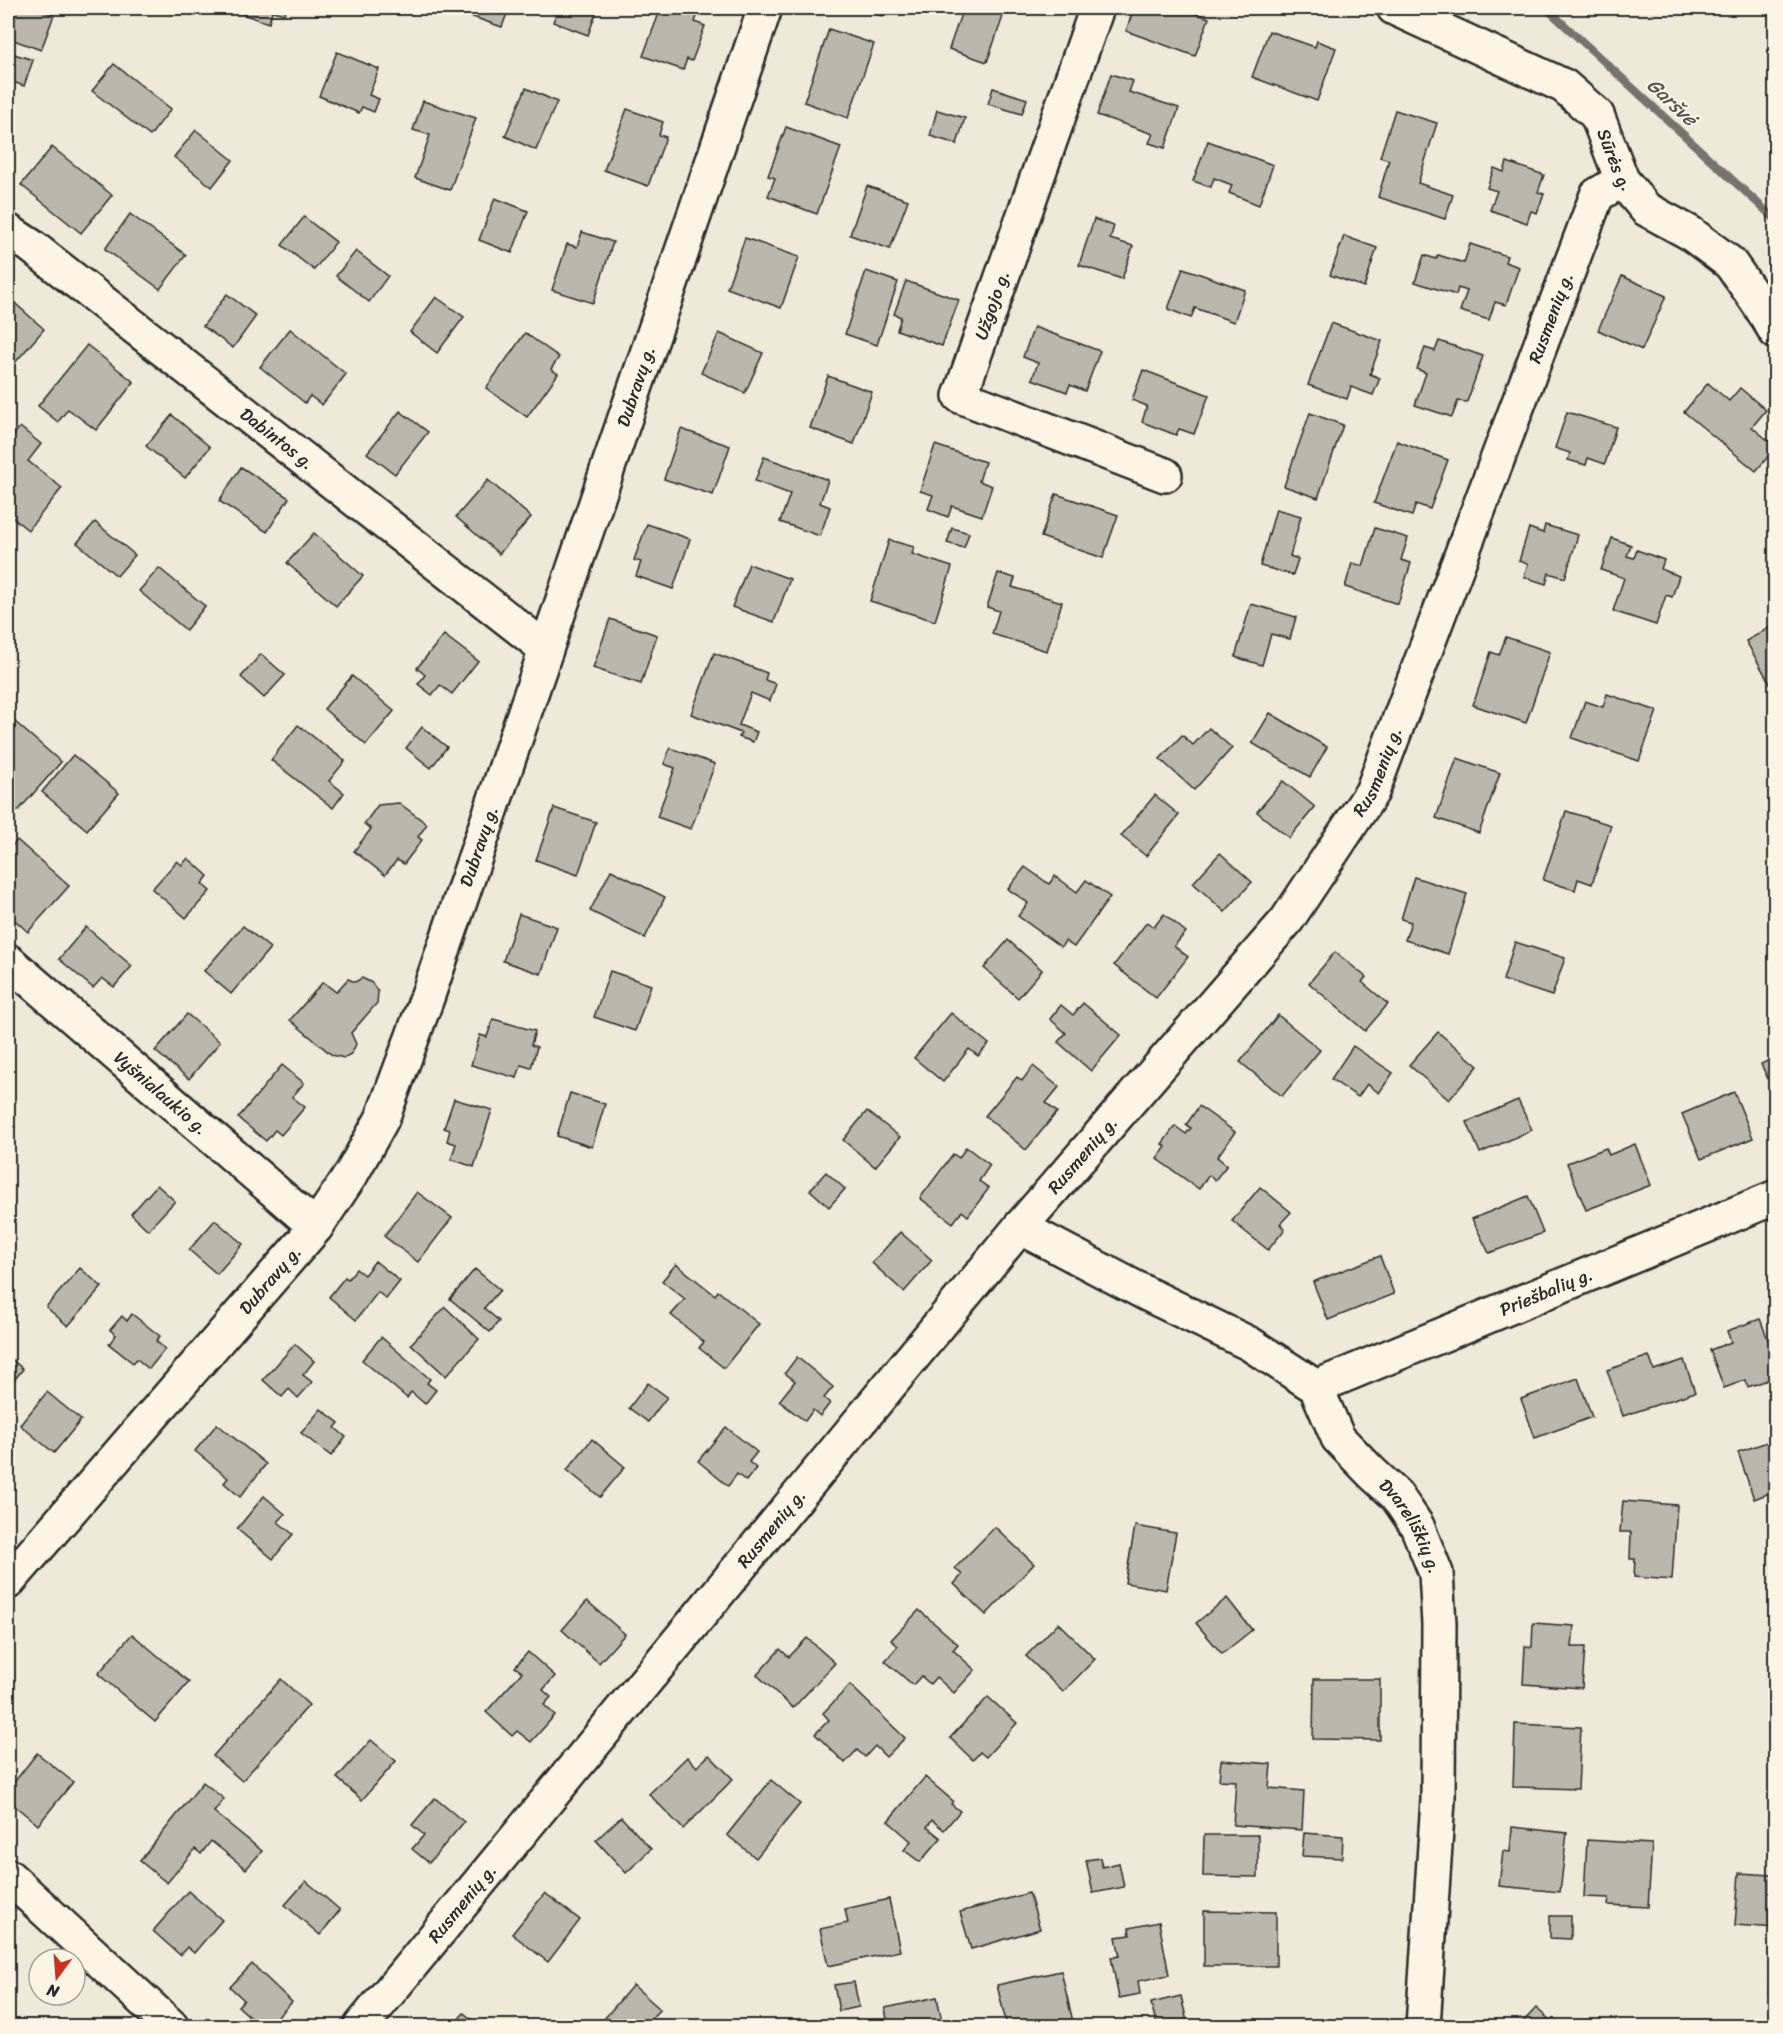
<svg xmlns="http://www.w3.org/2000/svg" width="1783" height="2034" viewBox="0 0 1783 2034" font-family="Sriracha,sans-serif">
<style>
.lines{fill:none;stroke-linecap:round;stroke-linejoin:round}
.stream{stroke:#75736d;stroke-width:8}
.building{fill:#bcb7ac;stroke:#2b2b2b;stroke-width:1.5}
.minor-casing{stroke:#2b2b2b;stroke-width:38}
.tertiary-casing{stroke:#2b2b2b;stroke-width:38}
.minor{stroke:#fcf5e5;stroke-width:33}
.tertiary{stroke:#fcf5e5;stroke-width:33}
.labels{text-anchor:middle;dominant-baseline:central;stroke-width:4.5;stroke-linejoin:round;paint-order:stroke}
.street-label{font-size:18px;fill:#2b2b2b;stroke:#fcf5e5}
.water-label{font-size:20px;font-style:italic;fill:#565552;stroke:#fcf5e5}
</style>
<rect width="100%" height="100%" fill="#efe9da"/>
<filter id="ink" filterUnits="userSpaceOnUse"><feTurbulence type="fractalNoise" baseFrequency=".0167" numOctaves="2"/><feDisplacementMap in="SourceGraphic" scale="12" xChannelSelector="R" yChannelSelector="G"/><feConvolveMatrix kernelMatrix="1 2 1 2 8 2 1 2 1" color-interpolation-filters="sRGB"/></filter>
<g filter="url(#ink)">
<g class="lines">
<!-- stream -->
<polyline class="stream" points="1546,8 1776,220"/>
</g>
<!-- building -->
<g class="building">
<polygon points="8,8 33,8 54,15 41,50 8,38"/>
<polygon points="226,8 287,8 284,14 272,11 269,23 226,9"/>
<polygon points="470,8 509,8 502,27 467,15"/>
<polygon points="558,8 598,8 588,35 553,22"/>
<polygon points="661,8 700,8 695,22 705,26 692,61 687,59 683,70 643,56"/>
<polygon points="854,8 886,8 883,16"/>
<polygon points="963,8 1006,8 987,62 949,49"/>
<polygon points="1134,8 1192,8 1191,12 1209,18 1195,56 1126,31"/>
<polygon points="829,29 874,44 848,118 804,102"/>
<polygon points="1269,31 1315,47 1317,41 1336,48 1317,101 1252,77"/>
<polygon points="8,52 33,60 24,86 8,80"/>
<polygon points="337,52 379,69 369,95 379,99 374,112 362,107 359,113 319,96"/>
<polygon points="114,64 171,109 150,136 92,91"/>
<polygon points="1111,74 1133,81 1129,92 1179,108 1165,148 1149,143 1153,134 1097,115"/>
<polygon points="526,88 557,102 536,150 505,136"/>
<polygon points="993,88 1027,99 1022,114 988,104"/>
<polygon points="423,101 476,118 450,190 415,178 430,135 413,130"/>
<polygon points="627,109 663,122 659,135 666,137 648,186 604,170"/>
<polygon points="937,110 965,118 957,144 930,136"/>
<polygon points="1395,110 1437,123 1418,183 1453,195 1445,219 1378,197 1389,160 1380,157"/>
<polygon points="786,127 841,147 817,214 768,196 775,178 768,176"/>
<polygon points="196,130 233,160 212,187 174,157"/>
<polygon points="1208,141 1273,165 1259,205 1229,193 1232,185 1214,178 1211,187 1193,181"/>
<polygon points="52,147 112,195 81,233 21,185"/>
<polygon points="1507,162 1544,175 1538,192 1544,194 1537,213 1531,211 1527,223 1490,210 1497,191 1487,188 1494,168 1504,172"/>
<polygon points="867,186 908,200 890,249 850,235"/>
<polygon points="495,198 528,211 512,253 479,240"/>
<polygon points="130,214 186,255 160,289 105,249"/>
<polygon points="304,217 336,242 314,270 282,245"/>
<polygon points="1094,219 1114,226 1110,239 1133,246 1122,279 1079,265"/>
<polygon points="582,232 613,242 593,303 552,290 567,244 577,247"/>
<polygon points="1344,236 1377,248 1364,287 1330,275"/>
<polygon points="745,238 799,257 781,308 727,288"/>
<polygon points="1470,244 1507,256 1505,262 1519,267 1506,305 1495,302 1489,320 1460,311 1467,291 1458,288 1456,295 1415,282 1424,255 1436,259 1438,255 1464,263"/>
<polygon points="356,251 388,276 369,302 336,276"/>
<polygon points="1183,268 1245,290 1234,322 1195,308 1191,318 1168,309"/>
<polygon points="866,271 898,282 877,345 845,334"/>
<polygon points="1622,276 1666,296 1642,350 1598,330"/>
<polygon points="906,281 959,300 942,346 897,330 901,317 894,314"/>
<polygon points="227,294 256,316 233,348 203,326"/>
<polygon points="8,297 44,329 14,364 8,359"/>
<polygon points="436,297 464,317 437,353 410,332"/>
<polygon points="1331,323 1382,341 1370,374 1380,378 1373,395 1351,387 1347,399 1308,385"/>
<polygon points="1034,327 1100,351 1085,391 1070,385 1067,392 1032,379 1038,363 1023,357"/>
<polygon points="290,329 346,374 322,405 310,396 305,403 260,367"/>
<polygon points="525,333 559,357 551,369 558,374 527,417 486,388"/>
<polygon points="719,333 763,353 745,393 701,373"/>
<polygon points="1439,341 1483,356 1467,402 1458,401 1452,417 1415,405 1426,373 1417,369 1425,348 1435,351"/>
<polygon points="87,345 134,382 96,430 68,409 58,422 38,406"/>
<polygon points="1143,370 1209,395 1194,434 1179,429 1176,435 1142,422 1147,406 1132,400"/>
<polygon points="828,376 872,392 854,444 810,428"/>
<polygon points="1708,383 1729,401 1740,388 1766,410 1752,427 1776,447 1756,471 1684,412"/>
<polygon points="400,411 428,432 395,474 367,453"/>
<polygon points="1567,412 1616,427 1605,464 1588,458 1586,465 1568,460 1570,453 1555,448"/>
<polygon points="1310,413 1343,425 1318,498 1284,486"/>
<polygon points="172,415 210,447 185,478 146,446"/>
<polygon points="20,427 41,444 28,461 62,488 28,530 8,514 8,442"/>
<polygon points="681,429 730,446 713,495 664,479"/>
<polygon points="1397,441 1448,460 1430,509 1416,504 1412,516 1374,503"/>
<polygon points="935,445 985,462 979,481 992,486 982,516 952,506 948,517 928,509 933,495 920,491"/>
<polygon points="764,457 828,480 820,503 830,507 820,536 780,522 790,494 755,481"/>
<polygon points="241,467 289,498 267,532 219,501"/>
<polygon points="488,480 531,517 499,554 456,517"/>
<polygon points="1056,494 1118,515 1103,558 1041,537"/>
<polygon points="1276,509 1301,516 1290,556 1298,559 1293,575 1260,566"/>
<polygon points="95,522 135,555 117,576 77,543"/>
<polygon points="647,524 690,539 673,589 636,576 641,562 634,560"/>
<polygon points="1545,525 1578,535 1565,578 1549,573 1546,584 1524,577 1528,564 1519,561 1529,528 1543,533"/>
<polygon points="952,528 969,533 964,548 947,543"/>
<polygon points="1375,528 1408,538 1401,560 1411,563 1398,604 1345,587 1352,563 1363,566"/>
<polygon points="314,533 363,576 336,606 287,563"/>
<polygon points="1612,538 1631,545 1627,556 1634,558 1637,550 1664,560 1661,569 1679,576 1672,597 1666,595 1656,625 1613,611 1624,578 1601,570"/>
<polygon points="889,540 914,547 912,554 952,567 935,621 870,601"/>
<polygon points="749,564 790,579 774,622 732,607"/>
<polygon points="159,568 205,606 186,630 139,591"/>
<polygon points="998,573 1015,578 1012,587 1062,602 1047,651 992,634 999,611 987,607"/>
<polygon points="1251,604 1296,617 1290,639 1271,634 1262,665 1235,657"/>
<polygon points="610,619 657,635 641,684 593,668"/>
<polygon points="1774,625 1776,688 1773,689 1746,641"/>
<polygon points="444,635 478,661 452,694 440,685 432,695 418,684 425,675 417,668"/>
<polygon points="1506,637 1550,652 1526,723 1473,705 1491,652 1499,655"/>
<polygon points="714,653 767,673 765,680 776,684 770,701 751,693 739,725 757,732 753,742 739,737 741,733 691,714"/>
<polygon points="261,654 285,675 264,698 241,677"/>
<polygon points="352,676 394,711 366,745 324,709"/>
<polygon points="1607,694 1657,711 1639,761 1572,738 1585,701 1603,707"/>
<polygon points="1270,713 1327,747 1310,777 1252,743"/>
<polygon points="14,721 61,762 18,811 8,803 8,794 15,785 8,778 8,728"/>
<polygon points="298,725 345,761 329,781 344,793 333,808 271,760"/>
<polygon points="422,727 447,747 431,768 406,748"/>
<polygon points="1209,728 1232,748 1194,790 1160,759 1182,735 1193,745"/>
<polygon points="670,748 715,764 691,829 657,817 675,768 664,764"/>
<polygon points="73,755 119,793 87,830 42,792"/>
<polygon points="1457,758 1500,773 1479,833 1436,818"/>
<polygon points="1283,781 1315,807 1289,838 1257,812"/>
<polygon points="1155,795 1179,815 1146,856 1121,836"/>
<polygon points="399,803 427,824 418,837 422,840 404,864 397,860 385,875 354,851 371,829 364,824 378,805"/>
<polygon points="554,808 596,822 578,875 536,860"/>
<polygon points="1566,811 1611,825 1592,884 1578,879 1575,890 1543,880"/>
<polygon points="17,840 69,886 28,932 8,914 8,851"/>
<polygon points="1220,853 1252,882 1225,912 1193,883"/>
<polygon points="188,858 208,876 202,884 210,891 186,918 152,889 177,861 182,865"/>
<polygon points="1025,867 1049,884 1055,876 1077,892 1086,880 1110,897 1074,947 1065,941 1061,947 1018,916 1028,903 1008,889"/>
<polygon points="611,870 665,897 645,938 590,911"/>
<polygon points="1414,877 1467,894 1448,954 1405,940 1411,922 1401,919"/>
<polygon points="519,914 557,927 541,974 503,961"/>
<polygon points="1164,914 1186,932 1174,946 1188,957 1156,998 1114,965 1147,922 1154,927"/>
<polygon points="243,926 270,948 231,994 204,971"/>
<polygon points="86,927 132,966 114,987 102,978 93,988 59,959"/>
<polygon points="1008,940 1042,970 1018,998 984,968"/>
<polygon points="1515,942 1565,958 1552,996 1503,980"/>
<polygon points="1335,952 1366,977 1362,982 1388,1004 1365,1031 1309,983"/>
<polygon points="610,971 651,985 635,1031 594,1017"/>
<polygon points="362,978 372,983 378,992 377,1003 351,1033 356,1044 352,1053 344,1058 332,1055 290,1020 323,982 336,992 348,979 355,982"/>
<polygon points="1083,1003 1121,1035 1091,1071 1058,1042 1066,1033 1050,1019 1061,1005 1073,1015"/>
<polygon points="951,1013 989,1044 978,1056 969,1049 943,1082 914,1058"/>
<polygon points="187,1014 220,1042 189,1079 155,1051"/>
<polygon points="1278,1015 1320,1050 1282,1096 1240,1062"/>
<polygon points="493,1019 535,1031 531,1045 537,1047 531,1068 521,1065 517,1078 471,1065 480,1035 487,1037"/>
<polygon points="1438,1032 1478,1066 1449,1100 1409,1065"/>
<polygon points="1353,1046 1393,1073 1379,1093 1367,1084 1358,1097 1331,1079"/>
<polygon points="1776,1057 1776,1096 1761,1064"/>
<polygon points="282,1065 304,1083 292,1097 305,1107 281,1135 275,1130 266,1141 238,1118"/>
<polygon points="1033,1066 1059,1087 1046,1103 1057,1112 1026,1150 985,1116 1017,1077 1022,1081"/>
<polygon points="1734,1092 1753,1138 1701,1159 1682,1114"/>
<polygon points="570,1093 605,1104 592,1147 557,1136"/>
<polygon points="454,1099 492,1110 474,1167 451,1159 456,1144 447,1141 450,1130 444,1128"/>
<polygon points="1518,1100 1532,1130 1480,1153 1467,1122"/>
<polygon points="1199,1106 1235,1132 1217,1157 1227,1165 1215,1180 1209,1175 1199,1189 1157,1159 1166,1147 1162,1144 1175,1126 1186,1134 1191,1128 1186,1125"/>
<polygon points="867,1111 900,1137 875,1167 843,1140"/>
<polygon points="1635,1144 1651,1185 1586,1210 1567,1163 1606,1148 1609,1155"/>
<polygon points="966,1147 990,1165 979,1181 989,1188 968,1216 962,1211 953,1223 920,1198 953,1154 959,1158"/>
<polygon points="826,1172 845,1189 829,1207 810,1190"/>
<polygon points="157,1185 175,1201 148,1230 131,1214"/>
<polygon points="1260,1187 1291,1212 1280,1224 1285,1229 1268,1250 1232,1221"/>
<polygon points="417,1192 452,1218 418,1262 384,1236"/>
<polygon points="1528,1196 1543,1233 1489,1253 1472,1219"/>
<polygon points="215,1220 243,1244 217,1274 189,1250"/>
<polygon points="900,1232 932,1260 904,1292 872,1263"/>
<polygon points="1380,1256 1394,1294 1328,1320 1313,1282"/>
<polygon points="375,1261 400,1281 386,1299 378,1292 356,1320 329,1297 345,1277 348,1279 356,1269 364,1275"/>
<polygon points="676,1264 715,1295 718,1291 759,1324 724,1368 699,1348 704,1342 671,1315 685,1299 662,1281"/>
<polygon points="80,1268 102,1287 68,1326 46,1307"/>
<polygon points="475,1269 500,1290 484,1308 499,1321 490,1332 450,1299"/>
<polygon points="445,1307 479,1339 446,1376 411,1344"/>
<polygon points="132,1314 160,1336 156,1341 165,1349 149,1369 137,1359 133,1363 109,1344 116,1335 110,1330 122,1316 127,1321"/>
<polygon points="1760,1319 1776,1360 1776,1377 1748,1387 1746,1380 1724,1388 1710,1350 1731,1342 1727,1331"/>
<polygon points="381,1337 430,1379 427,1383 436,1390 425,1404 411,1392 407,1398 362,1360"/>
<polygon points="295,1344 314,1361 303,1375 312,1382 298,1398 289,1389 282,1397 263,1380"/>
<polygon points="8,1356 23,1369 8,1388"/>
<polygon points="1649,1356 1654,1370 1684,1360 1695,1392 1623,1416 1607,1370"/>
<polygon points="797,1357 833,1387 824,1398 830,1403 820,1416 813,1410 805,1421 779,1401 795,1381 785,1373"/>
<polygon points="1578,1378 1592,1417 1535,1438 1521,1399"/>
<polygon points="648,1383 667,1397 648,1422 629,1408"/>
<polygon points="47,1392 81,1420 54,1453 20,1425"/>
<polygon points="321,1409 339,1423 335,1428 346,1437 331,1456 301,1433"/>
<polygon points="217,1424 266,1464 240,1497 224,1483 228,1478 195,1451"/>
<polygon points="726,1427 757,1452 749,1462 756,1468 746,1481 737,1474 728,1486 698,1461"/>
<polygon points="592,1439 625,1467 600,1497 567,1470"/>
<polygon points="1776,1439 1776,1476 1771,1478 1775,1491 1754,1499 1738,1452"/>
<polygon points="264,1496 285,1514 278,1522 293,1534 273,1559 237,1529"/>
<polygon points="1623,1501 1677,1505 1672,1580 1634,1577 1635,1559 1630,1559 1631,1532 1620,1532"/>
<polygon points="1135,1526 1176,1533 1166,1590 1125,1583"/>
<polygon points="995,1527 1034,1564 986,1615 954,1584 962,1575 955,1568"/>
<polygon points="1227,1598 1252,1630 1222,1654 1196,1623"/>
<polygon points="587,1601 625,1634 599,1663 562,1630"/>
<polygon points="919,1610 958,1644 953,1650 975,1670 954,1693 936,1677 930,1684 921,1676 913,1685 885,1661 898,1646 891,1640"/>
<polygon points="1058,1623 1095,1659 1063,1692 1026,1656"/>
<polygon points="1533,1623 1574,1626 1572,1647 1585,1647 1582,1688 1523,1684 1525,1646 1532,1647"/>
<polygon points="132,1634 189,1682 155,1722 98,1674"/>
<polygon points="807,1638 835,1663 793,1708 757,1675 780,1649 789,1657"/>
<polygon points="528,1652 555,1676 543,1690 551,1697 544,1705 555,1715 531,1742 517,1731 512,1736 486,1712 522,1672 515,1667"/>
<polygon points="281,1679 309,1705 242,1781 213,1756"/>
<polygon points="1314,1679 1380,1679 1380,1740 1313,1739"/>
<polygon points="850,1685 905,1738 886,1757 875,1746 865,1757 857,1750 845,1763 815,1734 829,1720 823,1713"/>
<polygon points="988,1697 1017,1723 986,1757 980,1752 973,1760 950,1738"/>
<polygon points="1515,1724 1581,1727 1578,1789 1513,1787"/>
<polygon points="371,1740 396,1761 362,1800 337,1778"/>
<polygon points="37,1753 73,1782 38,1825 8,1800 8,1790"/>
<polygon points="709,1755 733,1779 683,1829 649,1794 687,1757 697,1767"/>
<polygon points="1221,1760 1271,1764 1269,1788 1304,1791 1302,1830 1233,1825 1236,1781 1219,1780"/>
<polygon points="925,1777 953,1801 951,1804 960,1811 944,1830 932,1820 927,1827 941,1838 920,1862 904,1850 911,1841 888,1821"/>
<polygon points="771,1780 800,1804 756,1858 727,1835"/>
<polygon points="203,1782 224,1799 214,1812 262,1851 246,1869 211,1841 201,1854 195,1849 167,1883 140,1861"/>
<polygon points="435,1798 464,1822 429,1863 412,1849 424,1835 412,1825"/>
<polygon points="621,1817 651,1849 626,1873 596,1840"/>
<polygon points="1512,1827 1567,1833 1560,1892 1499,1886 1503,1851 1510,1852"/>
<polygon points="1304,1833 1343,1836 1342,1858 1302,1856"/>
<polygon points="1204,1835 1258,1835 1258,1877 1203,1876"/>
<polygon points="1587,1840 1652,1844 1648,1907 1608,1905 1609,1898 1584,1897"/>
<polygon points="1100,1858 1102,1867 1119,1863 1124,1887 1093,1893 1086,1860"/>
<polygon points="1739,1873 1772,1875 1771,1895 1776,1895 1776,1928 1735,1925"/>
<polygon points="306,1881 340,1910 320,1935 285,1905"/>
<polygon points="188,1891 222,1920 194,1953 187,1947 180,1955 153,1931"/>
<polygon points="545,1893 580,1920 548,1962 512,1934"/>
<polygon points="1029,1893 1040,1929 971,1949 960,1912"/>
<polygon points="889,1899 900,1951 828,1966 820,1929 848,1923 845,1909"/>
<polygon points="1204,1911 1276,1912 1276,1966 1204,1966"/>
<polygon points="1550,1916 1571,1916 1571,1939 1550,1938"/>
<polygon points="1159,1922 1169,1975 1138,1981 1140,1994 1119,1998 1111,1957 1120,1956 1116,1937 1130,1935 1129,1928"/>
<polygon points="1770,1961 1776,1961 1776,1995 1769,1995"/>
<polygon points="252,1964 292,2002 269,2026 260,2026 238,2006 244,2000 230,1987"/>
<polygon points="1061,1971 1074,2026 1007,2026 997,1985"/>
<polygon points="854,1982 859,2007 839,2011 834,1985"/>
<polygon points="633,1985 660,2009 644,2026 598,2026"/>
<polygon points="1181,1996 1188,2026 1157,2026 1151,2003"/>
<polygon points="937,1997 943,2026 882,2026 888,2025 885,2008"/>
<polygon points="1536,2008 1557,2026 1519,2026"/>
<polygon points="464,2013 479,2026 452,2026"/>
</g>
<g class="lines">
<!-- minor casing -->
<g class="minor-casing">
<g id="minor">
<polyline points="1097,8 960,396 1165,475"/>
<path id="s1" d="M8,231L31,246L546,649"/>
<path id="s2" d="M8,961L316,1227"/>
<path id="s3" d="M1020,1227L1147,1294L1250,1344L1316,1387L1338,1438L1372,1473L1396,1495L1417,1526L1436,1573L1439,1624L1438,1800L1423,2026"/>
<path id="s4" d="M1316,1387L1776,1197"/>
<path id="s5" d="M8,1582L316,1227L352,1173L382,1119L427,998L765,8"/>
<polyline points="8,1876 171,2026"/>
<path id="s6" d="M361,2026L1020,1227L1287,920L1372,792L1597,195L1622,180"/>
</g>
</g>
<!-- tertiary casing -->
<g class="tertiary-casing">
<g id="tertiary">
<path id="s7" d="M1394,8L1564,86L1597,115L1622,180L1646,209L1690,233L1730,263L1757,301L1776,332"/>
</g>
</g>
<!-- minor -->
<use href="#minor" class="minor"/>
<!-- tertiary -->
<use href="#tertiary" class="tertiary"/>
</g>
</g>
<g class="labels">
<!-- street labels -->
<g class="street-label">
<text stroke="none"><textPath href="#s7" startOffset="279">Sūrės g.</textPath></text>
<text transform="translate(992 305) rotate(-71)">Užgojo g.</text>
<text stroke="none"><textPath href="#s6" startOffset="2103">Rusmenių g.</textPath></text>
<text stroke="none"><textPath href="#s5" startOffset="1372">Dubravų g.</textPath></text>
<text stroke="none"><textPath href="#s1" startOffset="340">Dabintos g.</textPath></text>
<text stroke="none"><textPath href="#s6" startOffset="1617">Rusmenių g.</textPath></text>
<text stroke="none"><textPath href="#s5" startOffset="886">Dubravų g.</textPath></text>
<text stroke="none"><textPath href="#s2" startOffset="202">Vyšnialaukio g.</textPath></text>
<text stroke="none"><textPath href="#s6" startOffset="1131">Rusmenių g.</textPath></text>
<text stroke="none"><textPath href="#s5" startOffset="400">Dubravų g.</textPath></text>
<text stroke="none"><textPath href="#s4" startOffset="249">Priešbalių g.</textPath></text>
<text stroke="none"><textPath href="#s6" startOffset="645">Rusmenių g.</textPath></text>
<text stroke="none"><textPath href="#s3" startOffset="508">Dvareliškių g.</textPath></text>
<text stroke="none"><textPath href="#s6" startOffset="159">Rusmenių g.</textPath></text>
</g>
<!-- water labels -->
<g class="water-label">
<text transform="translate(1672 102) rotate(43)">Garšvė</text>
</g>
</g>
<!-- margin -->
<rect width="1783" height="2034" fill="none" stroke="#fcf5e5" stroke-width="30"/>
<rect x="15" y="15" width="1753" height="2004" fill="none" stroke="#2b2b2b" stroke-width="2" filter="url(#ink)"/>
<!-- north arrow -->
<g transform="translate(57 1977) rotate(196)"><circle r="28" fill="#fcf5e5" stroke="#a8a49b" stroke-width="1.5"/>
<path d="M0-4.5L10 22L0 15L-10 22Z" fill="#c8321e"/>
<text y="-9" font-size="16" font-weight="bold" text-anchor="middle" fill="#2b2b2b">N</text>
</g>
</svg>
